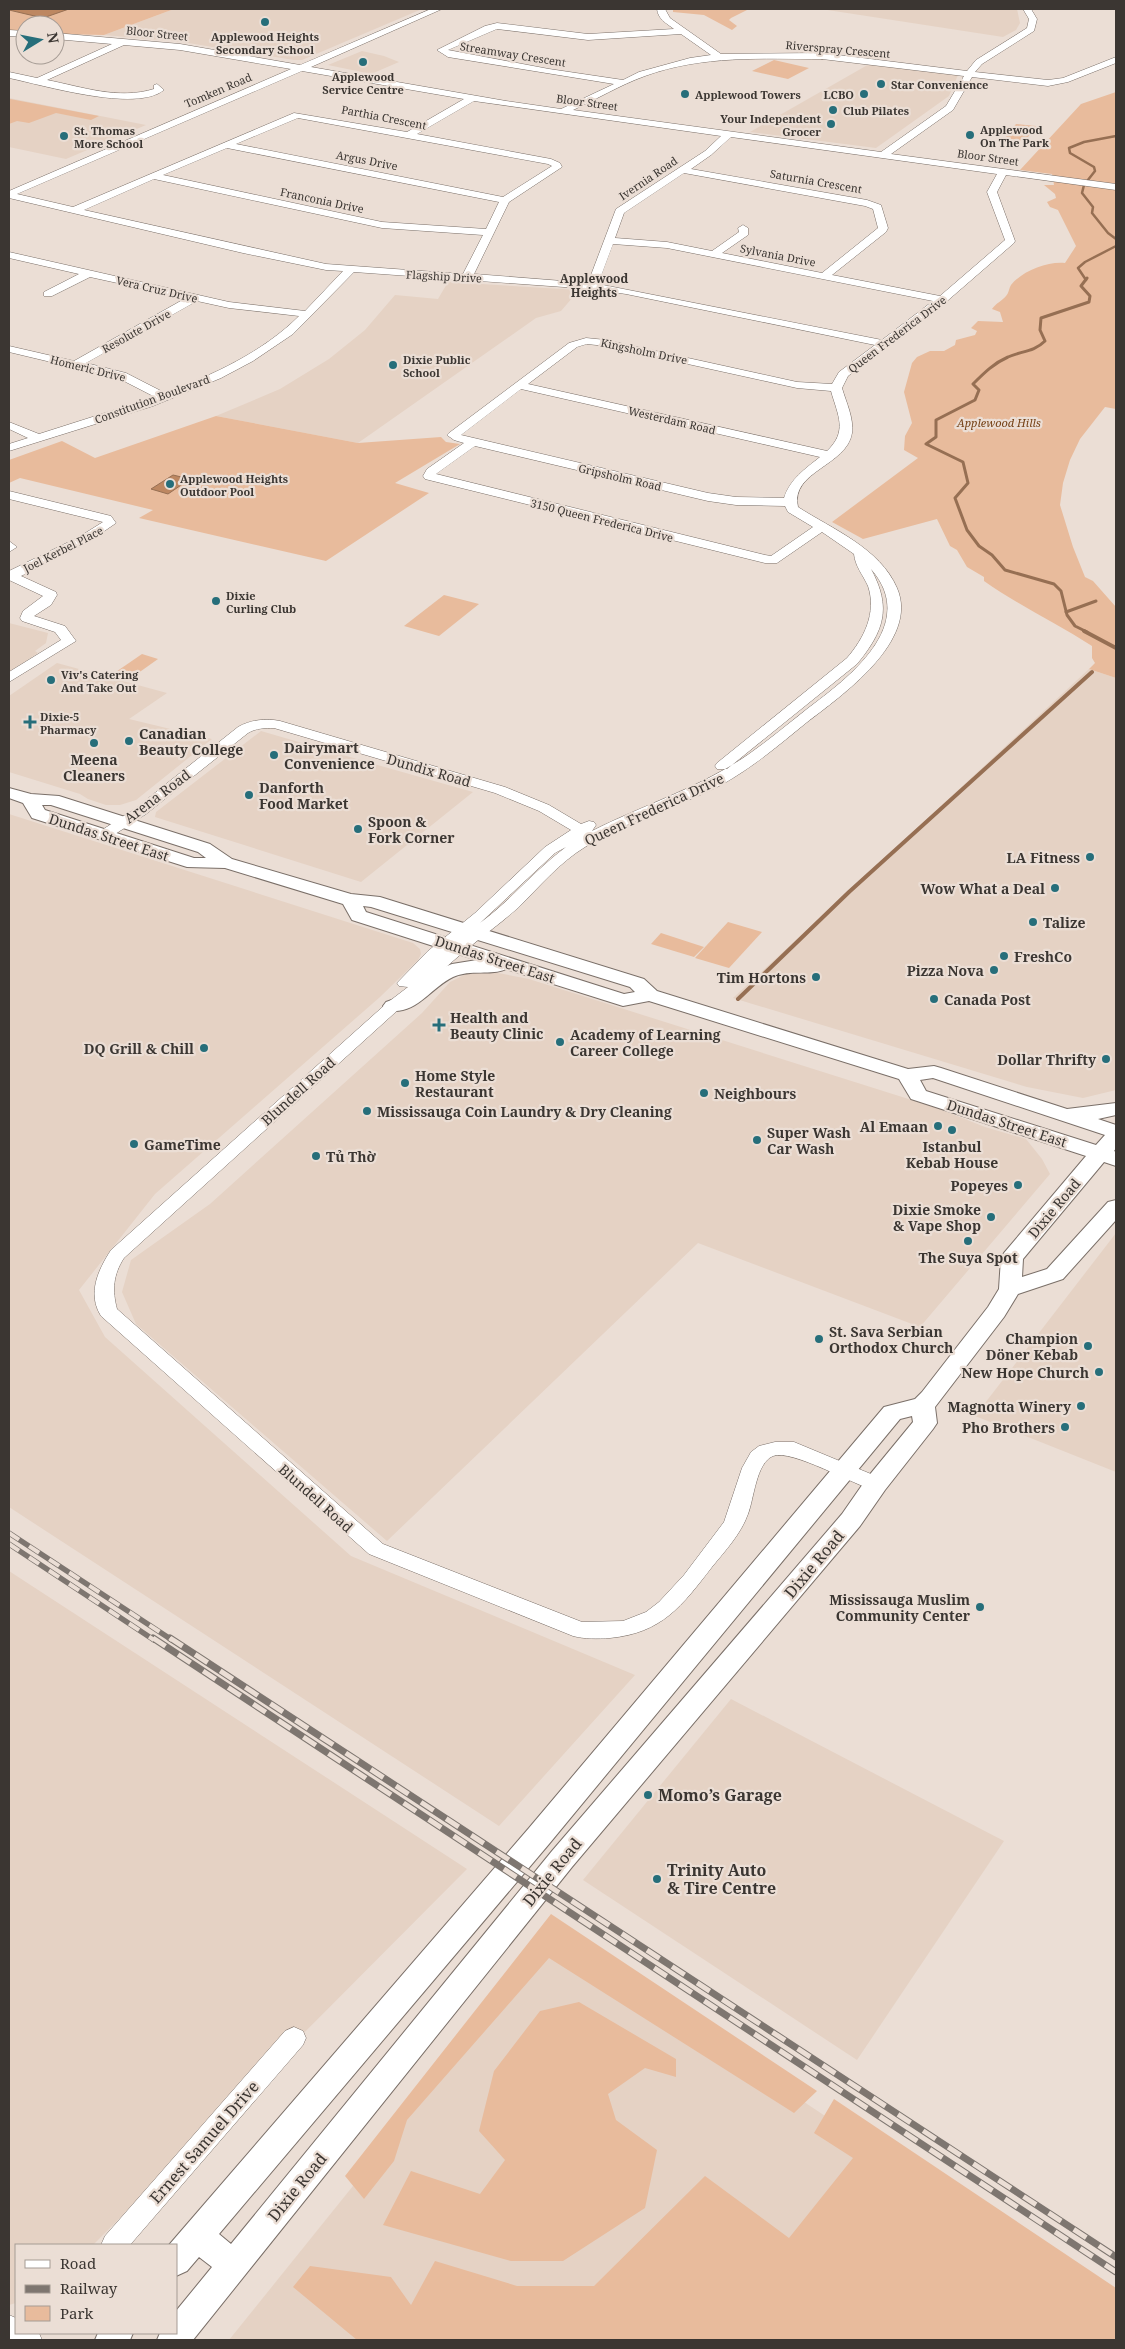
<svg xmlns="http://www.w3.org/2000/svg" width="1125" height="2349" viewBox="0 0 1125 2349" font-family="'Noto Serif',serif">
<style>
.built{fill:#e5d2c4}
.green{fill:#e8bb9c}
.water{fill:#bd8761;stroke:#966f53}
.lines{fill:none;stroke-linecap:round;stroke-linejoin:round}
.stream-far2{stroke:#966f53;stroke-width:2.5}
.stream-far1{stroke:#966f53;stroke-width:3}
.stream{stroke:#966f53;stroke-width:4}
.minor-casing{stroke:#7a6f68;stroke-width:1}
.major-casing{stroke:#7a6f68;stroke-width:2}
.minor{fill:#fff;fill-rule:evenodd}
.major{fill:#fff;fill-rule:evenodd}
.rail-far1-casing{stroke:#7e7670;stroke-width:5.5}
.rail-casing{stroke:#7e7670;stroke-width:7}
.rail-far1{stroke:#ebded5;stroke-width:4;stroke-dasharray:12;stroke-linecap:butt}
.rail{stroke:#ebded5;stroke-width:5;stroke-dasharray:15;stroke-linecap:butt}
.poi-dot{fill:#266e7a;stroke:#ebded5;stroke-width:2}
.labels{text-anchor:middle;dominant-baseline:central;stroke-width:4.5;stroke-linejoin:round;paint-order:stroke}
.far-street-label{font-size:11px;fill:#3b3632;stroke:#ebded5}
.far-poi-label{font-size:11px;font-weight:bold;fill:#3b3632;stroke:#ebded5;text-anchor:start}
.far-park-label{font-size:11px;font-style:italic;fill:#764216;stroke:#ebded5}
.far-neighbourhood-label{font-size:12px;font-weight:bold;fill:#3b3632;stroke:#ebded5}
.poi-label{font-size:14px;font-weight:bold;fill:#3b3632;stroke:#ebded5;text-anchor:start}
.street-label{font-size:14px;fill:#3b3632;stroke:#ebded5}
.near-street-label{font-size:16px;fill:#3b3632;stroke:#ebded5}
.near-poi-label{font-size:16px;font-weight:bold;fill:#3b3632;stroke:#ebded5;text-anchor:start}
</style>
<rect width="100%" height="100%" fill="#ebded5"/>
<!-- built -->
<g class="built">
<polygon points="174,9 422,9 302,60 294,60 182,42 104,35"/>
<polygon points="821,9 1017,9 1020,23 1016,30 1003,37"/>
<polygon points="362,51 384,56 399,62 371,74 328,65"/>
<polygon points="871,63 958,75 949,96 876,148 750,132"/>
<polygon points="9,98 146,125 66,159 9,147"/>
<polygon points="448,282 579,290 561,311 536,318 358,443 216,416 280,389 329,359 365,330 395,295 438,299"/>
<polygon points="9,623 48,633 46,643 35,651 38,653 9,672"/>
<polygon points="57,663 167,693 129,719 212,739 136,800 120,805 106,805 88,799 80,794 9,772 9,696"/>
<polygon points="1089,669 1116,678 1116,1090 1083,1098 1027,1087 733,998"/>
<polygon points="261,731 374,764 473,792 361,882 155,817 156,812"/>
<polygon points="9,814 413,943 420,949 421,954 418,960 380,997 155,1194 79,1290 105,1337 351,1556 635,1675 499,1826 9,1507"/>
<polygon points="493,972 529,979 937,1108 985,1127 1026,1139 1042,1159 1050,1174 920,1327 698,1243 387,1541 136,1324 122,1292 131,1260 210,1204 422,1013 450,982 466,974"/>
<polygon points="1116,1233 1116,1472 975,1416"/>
<polygon points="9,1571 467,1869 93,2245 16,2245 16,2303 9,2305"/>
<polygon points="731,1699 1004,1841 857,2060 583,1880"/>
<polygon points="555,1935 1116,2311 1116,2340 229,2340"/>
</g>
<!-- green -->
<g class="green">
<polygon points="9,9 174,9 104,35 55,34 55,25 25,25 25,32 9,30"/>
<polygon points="673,9 749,9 731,18 729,20 737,26 732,30 704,15 673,12"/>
<polygon points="774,60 809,68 788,79 752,71"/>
<path d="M1116,92V409L1105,407L1080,439L1070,460L1063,483L1060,505L1073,547L1085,577L1093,581L1116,607V678L1089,669L1095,663L1092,658V646C1056,623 1018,605 984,581V577L967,567L957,550L950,546L937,519L863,539L832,522L918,458L904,450L905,436L912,423L904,392L912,363L917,357L930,351H944L955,345L956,340L975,335L977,331L971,328L978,321L1003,322L1000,312L992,309C996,303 1002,301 1006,296C1009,293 1009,288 1011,285C1022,271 1048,261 1065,263L1076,246L1058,210L1050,207L1047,202L1056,198L1055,194L1044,185H1054L1052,174L1020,170L1081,104Z"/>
<polygon points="9,99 10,99 99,116 91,120 56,113 29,123 17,121 9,124"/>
<polygon points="1016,124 1036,126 1025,141 1005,138"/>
<polygon points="216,416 358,443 441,437 446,442 460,444 395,483 429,493 326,561 139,518 153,510 20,478 9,483 9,460 62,441 95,458"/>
<polygon points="444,595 479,604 439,636 404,626"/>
<polygon points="142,654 158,659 127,681 110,676"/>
<polygon points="728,922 762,932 729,968 695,958"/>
<polygon points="661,933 704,947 694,957 651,944"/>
<polygon points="551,1914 817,2091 794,2113 549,1958 407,2120 394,2161 364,2199 345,2176"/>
<polygon points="579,2002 676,2059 676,2077 645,2068 608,2094 616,2120 657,2150 645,2208 563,2261 511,2261 383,2225 411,2171 480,2194 505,2160 479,2131 494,2071 540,2011"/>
<polygon points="834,2099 1116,2288 1116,2340 357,2340 293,2287 310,2266 391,2277 411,2305 435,2261 517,2286 594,2286 705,2176 789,2238 853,2158 814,2133"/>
</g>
<!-- water -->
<g class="water">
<polygon points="9,9 69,9 43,18 9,10"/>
<polygon points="173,475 190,479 168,494 151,489"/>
</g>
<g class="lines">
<!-- stream-far2 -->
<g class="stream-far2">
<polyline points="1116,136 1084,142 1069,148 1070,153 1094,167 1095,171 1084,185 1082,193 1093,207 1092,213 1108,233 1116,239"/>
<polyline points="1086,280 1078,268 1085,262 1116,246"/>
</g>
<!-- stream-far1 -->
<g class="stream-far1">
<path d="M1087,278L1081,286L1090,296L1089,302L1041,318L1040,330L1045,341C1034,352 1021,351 1008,357C994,363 984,373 973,384L979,390L975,400L936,420V437L926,444L963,462L968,483L955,498L967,530L979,546L992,555L1005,570L1054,584L1061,591L1067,615L1075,626L1087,632"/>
<polyline points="1066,612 1096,601"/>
</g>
<!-- stream -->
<g class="stream">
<polyline points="1084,631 1116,648"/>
<polyline points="738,999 849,892 1092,672"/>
</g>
<!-- minor casing -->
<g class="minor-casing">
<g id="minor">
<path d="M431,9H442L311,67L506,101L561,109L614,84L448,57L437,50L485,26L497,23L588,34L674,29C666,23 658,19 657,9H665L670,18L721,54L822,53L967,71L976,60L1027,28L1029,19L1023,9H1031L1037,19L1034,31L982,64L975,72L1048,80L1063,78L1116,57V63L1068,82L1048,86L972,77L953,110L891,154L1116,184V190L1006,175L997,192L1015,241L1014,243L946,302L848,376L842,388C846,402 854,418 852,433C847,466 790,471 798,507C832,529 880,548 897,588C920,641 841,696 806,723C779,745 752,768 721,785C677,808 627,820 585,847C559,863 540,886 519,907C498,926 474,942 453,961C435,977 419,996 399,1009L124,1258C113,1275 112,1290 117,1309L383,1544L582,1622L623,1621L646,1612L659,1602L684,1575L724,1522L742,1468L751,1452L759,1446L775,1442H794L883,1479L886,1484L883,1489L876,1491C854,1485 792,1449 773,1456C756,1463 754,1499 748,1514C741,1534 725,1551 712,1567C682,1606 662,1633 610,1638C598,1639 584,1639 573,1636L369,1554L101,1316C87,1294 98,1270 111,1250L387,1003L408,987L399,986L397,983L428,951L475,913L545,847L571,830L539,811L495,793L274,728C265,728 256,728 248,733L146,814L109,838H99L97,835L99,832L136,808L238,727C250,720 266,718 280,721L505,787L549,805L581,824L589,821L594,822L596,825L592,831C645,804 700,788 749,754C769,740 788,724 807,709C848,678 920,625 871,569C892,608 884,631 857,664L727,769H717L715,766L717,763L847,658C864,638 877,613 868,586C863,575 855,566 854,554L822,532L777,563H765L425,479L423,476L427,469L464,443L454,440L447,435L449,433L569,343L586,338L606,340L797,382L832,384L839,372L875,345L626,294L592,289L354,272L293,334L253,361L221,378L153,406L9,451V444L28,438L9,429V422L39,434L155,397L118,378L9,352V346L74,361L186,298L90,277L52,296H44V292L79,274L9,258V252L229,302L305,311L343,271L326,270L243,253L9,198V191L291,69L180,50L124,45L47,80C83,87 118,100 154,89V85L157,84L164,90C136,113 43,85 9,78V72L37,78L112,44L55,39V33L180,44L300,65ZM497,29L588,40L681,34L711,55L690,58L639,72L623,80L549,69L448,50ZM822,59L964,76L946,106L881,152L573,110C597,99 620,85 645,76C702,55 763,59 822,59ZM302,71L464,99L407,132L294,113L73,207L17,194ZM474,101L721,136L705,151L616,209L588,283L474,274L509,202L562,167L560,163L551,159L417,134ZM298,118L548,164L552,166L503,197L236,144ZM731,137L997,174L987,192L1005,240L940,296L832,275L886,232L888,228L881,205L867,200L691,169L711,155ZM227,148L499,202L486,229L382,222L163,175ZM684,173L865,206L873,209L878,228L822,273L722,253L748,235V228L743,225L738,228L739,232L712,251L667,242L615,238L624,213ZM154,179L382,228L483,235L463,274L326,264L84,210ZM613,244L667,248L933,301L882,340L598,284ZM197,301L229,308L299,316C263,352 213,375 165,393L126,373L86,363ZM587,344L606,346L797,388L831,391C838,416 848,431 827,451L528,384L577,347ZM521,389L820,457C805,469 790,479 784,498L736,497L708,493L461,435ZM475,446L708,501L736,505L785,506L788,512L813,527L771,556L765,555L436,474ZM566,847C535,870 511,900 480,923L555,853Z"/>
<polygon points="9,30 25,31 25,37 9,36"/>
<polygon points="9,491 111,516 116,523 87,543 21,576 56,592 57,595 51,605 34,616 65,626 76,641 9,682 9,672 61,640 55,632 22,621 20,618 23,611 43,596 9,580 9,571 79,537 103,522 9,499"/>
<polygon points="9,541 17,547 9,552"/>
<polygon points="294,2027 303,2031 306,2038 303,2045 130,2245 101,2245 105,2236 285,2031"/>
<polygon points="9,2315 16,2318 16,2333 39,2333 42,2340 9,2340"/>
</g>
</g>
<!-- major casing -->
<g class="major-casing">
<g id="major">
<path d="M9,788L31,794L59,796L210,844L232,859L351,894L380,897L644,979L657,991L908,1069L934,1066L941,1068L1067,1109L1116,1103V1115L1098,1119L1116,1125V1148L1114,1151L1116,1152V1166L1104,1162L1023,1259L1022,1277L1047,1269L1108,1202L1116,1200V1220L1063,1279L1018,1294L1004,1317L935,1407L937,1423L933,1429L885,1490L860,1526L572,1867L193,2340H157L160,2333H176V2311L212,2267L199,2257L187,2271L176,2276V2245H169L529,1828L884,1407L915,1399L922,1392L988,1307L999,1289L1001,1258L1004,1253L1086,1156L911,1099L899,1079L649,1001L623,1006L506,969C492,976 470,969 453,977C430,988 415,1017 386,1010L383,1006L386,1002L406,995L437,970L452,964L477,960L352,920L343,904L225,868L187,867L32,818L23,803L9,798ZM42,805H51L198,852L206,858H194L45,810ZM363,906L371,907L630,987L635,992L624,994L366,912ZM933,1078L1105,1135L1096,1145L926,1091L920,1080ZM912,1416L913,1422L867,1478L842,1514L552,1851L231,2244L219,2234L549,1844L900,1419Z"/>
<polygon points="98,2333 133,2333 130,2340 95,2340"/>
</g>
</g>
<!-- minor -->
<use href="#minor" class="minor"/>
<!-- major -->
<use href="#major" class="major"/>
<!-- rail-far1 casing -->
<g class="rail-far1-casing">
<g id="rail-far1">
<polyline points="9,1533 172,1640"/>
<polyline points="9,1544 154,1640"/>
</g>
</g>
<!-- rail casing -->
<g class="rail-casing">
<g id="rail">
<polyline points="153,1638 1116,2272"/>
<polyline points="170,1638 1116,2257"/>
</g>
</g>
<!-- rail-far1 -->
<use href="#rail-far1" class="rail-far1"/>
<!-- rail -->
<use href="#rail" class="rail"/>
</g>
<!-- markers -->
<g class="poi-dot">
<circle cx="265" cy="22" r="5"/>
<circle cx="363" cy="62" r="5"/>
<circle cx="881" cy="84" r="5"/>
<circle cx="685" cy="94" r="5"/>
<circle cx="864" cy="94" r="5"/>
<circle cx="833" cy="110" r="5"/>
<circle cx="831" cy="124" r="5"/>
<circle cx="970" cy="135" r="5"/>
<circle cx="64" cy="136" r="5"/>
<circle cx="393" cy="365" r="5"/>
<circle cx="170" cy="484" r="5"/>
<circle cx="216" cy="601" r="5"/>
<circle cx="51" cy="680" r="5"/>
<path d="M27.5 714.5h5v5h5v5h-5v5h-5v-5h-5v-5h5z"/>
<circle cx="129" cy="741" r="5"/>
<circle cx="94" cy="743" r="5"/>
<circle cx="274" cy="755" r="5"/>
<circle cx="249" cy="795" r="5"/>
<circle cx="358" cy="829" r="5"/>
<circle cx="1090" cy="857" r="5"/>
<circle cx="1055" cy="888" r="5"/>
<circle cx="1033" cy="922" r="5"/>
<circle cx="1004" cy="956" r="5"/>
<circle cx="994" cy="970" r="5"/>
<circle cx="816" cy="977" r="5"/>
<circle cx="934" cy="999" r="5"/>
<path d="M436.5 1017.5h5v5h5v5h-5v5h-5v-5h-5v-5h5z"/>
<circle cx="560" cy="1042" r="5"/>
<circle cx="204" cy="1048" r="5"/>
<circle cx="1106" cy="1059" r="5"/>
<circle cx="405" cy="1083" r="5"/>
<circle cx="704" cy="1093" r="5"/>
<circle cx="367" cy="1111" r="5"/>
<circle cx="938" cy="1126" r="5"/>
<circle cx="952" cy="1130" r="5"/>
<circle cx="757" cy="1140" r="5"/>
<circle cx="134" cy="1144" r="5"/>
<circle cx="316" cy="1156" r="5"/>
<circle cx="1018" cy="1185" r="5"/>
<circle cx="991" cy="1217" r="5"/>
<circle cx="968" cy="1241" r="5"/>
<circle cx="819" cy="1339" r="5"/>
<circle cx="1088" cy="1346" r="5"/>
<circle cx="1099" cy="1372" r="5"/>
<circle cx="1081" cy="1406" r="5"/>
<circle cx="1065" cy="1427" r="5"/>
<circle cx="980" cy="1607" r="5"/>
<circle cx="648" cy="1795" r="5"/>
<circle cx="657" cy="1879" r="5"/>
</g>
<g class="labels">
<!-- far-street labels -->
<g class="far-street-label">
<text transform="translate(157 33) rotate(6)">Bloor Street</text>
<text transform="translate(838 49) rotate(5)">Riverspray Crescent</text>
<text transform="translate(513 54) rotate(9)">Streamway Crescent</text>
<text transform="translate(218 90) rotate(-23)">Tomken Road</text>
<text transform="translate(587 102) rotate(8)">Bloor Street</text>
<text transform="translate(384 117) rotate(11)">Parthia Crescent</text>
<text transform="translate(988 157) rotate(8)">Bloor Street</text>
<text transform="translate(367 160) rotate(11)">Argus Drive</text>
<text transform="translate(648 178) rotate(-34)">Ivernia Road</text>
<text transform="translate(816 181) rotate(10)">Saturnia Crescent</text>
<text transform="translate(322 200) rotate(12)">Franconia Drive</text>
<text transform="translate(778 255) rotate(11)">Sylvania Drive</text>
<text transform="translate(444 276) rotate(3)">Flagship Drive</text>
<text transform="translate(157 289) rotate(13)">Vera Cruz Drive</text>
<text transform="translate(136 331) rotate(-29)">Resolute Drive</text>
<text transform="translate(897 334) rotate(-37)">Queen Frederica Drive</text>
<text transform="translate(644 351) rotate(12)">Kingsholm Drive</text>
<text transform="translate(88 368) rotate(14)">Homeric Drive</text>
<text transform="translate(152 399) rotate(-20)">Constitution Boulevard</text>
<text transform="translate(672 420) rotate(13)">Westerdam Road</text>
<text transform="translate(620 477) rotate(13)">Gripsholm Road</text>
<text transform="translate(602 520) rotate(14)">3150 Queen Frederica Drive</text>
<text transform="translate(63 549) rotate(-27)">Joel Kerbel Place</text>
</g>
<!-- far-poi labels -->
<g class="far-poi-label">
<text x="265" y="36" text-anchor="middle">Applewood Heights<tspan x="265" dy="13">Secondary School</tspan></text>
<text x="363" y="76" text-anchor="middle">Applewood<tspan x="363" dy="13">Service Centre</tspan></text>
<text x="891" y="84">Star Convenience</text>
<text x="695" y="94">Applewood Towers</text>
<text x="854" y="94" text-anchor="end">LCBO</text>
<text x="843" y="110">Club Pilates</text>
<text x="821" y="118" text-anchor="end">Your Independent<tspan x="821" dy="13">Grocer</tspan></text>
<text x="980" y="129">Applewood<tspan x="980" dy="13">On The Park</tspan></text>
<text x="74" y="130">St. Thomas<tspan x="74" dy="13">More School</tspan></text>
<text x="403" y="359">Dixie Public<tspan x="403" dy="13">School</tspan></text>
<text x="180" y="478">Applewood Heights<tspan x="180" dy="13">Outdoor Pool</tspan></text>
<text x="226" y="595">Dixie<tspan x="226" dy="13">Curling Club</tspan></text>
<text x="61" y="674">Viv's Catering<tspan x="61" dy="13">And Take Out</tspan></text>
<text x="40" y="716">Dixie-5<tspan x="40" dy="13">Pharmacy</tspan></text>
</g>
<!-- far-park labels -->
<g class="far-park-label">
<text x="999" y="422">Applewood Hills</text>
</g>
<!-- far-neighbourhood labels -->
<g class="far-neighbourhood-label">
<text x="594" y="278">Applewood<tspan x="594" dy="14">Heights</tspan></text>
</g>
<!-- poi labels -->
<g class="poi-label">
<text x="139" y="733">Canadian<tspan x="139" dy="16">Beauty College</tspan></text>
<text x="284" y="747">Dairymart<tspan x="284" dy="16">Convenience</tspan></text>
<text x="94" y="759" text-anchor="middle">Meena<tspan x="94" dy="16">Cleaners</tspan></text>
<text x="259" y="787">Danforth<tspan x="259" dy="16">Food Market</tspan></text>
<text x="368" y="821">Spoon &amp;<tspan x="368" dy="16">Fork Corner</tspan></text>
<text x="1080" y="857" text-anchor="end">LA Fitness</text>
<text x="1045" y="888" text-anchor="end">Wow What a Deal</text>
<text x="1043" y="922">Talize</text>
<text x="1014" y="956">FreshCo</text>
<text x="984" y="970" text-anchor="end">Pizza Nova</text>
<text x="806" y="977" text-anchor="end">Tim Hortons</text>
<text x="944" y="999">Canada Post</text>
<text x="450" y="1017">Health and<tspan x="450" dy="16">Beauty Clinic</tspan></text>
<text x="570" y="1034">Academy of Learning<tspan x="570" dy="16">Career College</tspan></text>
<text x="194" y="1048" text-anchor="end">DQ Grill &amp; Chill</text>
<text x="1096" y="1059" text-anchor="end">Dollar Thrifty</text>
<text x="415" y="1075">Home Style<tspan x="415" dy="16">Restaurant</tspan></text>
<text x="714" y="1093">Neighbours</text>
<text x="377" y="1111">Mississauga Coin Laundry &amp; Dry Cleaning</text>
<text x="928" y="1126" text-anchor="end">Al Emaan</text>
<text x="767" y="1132">Super Wash<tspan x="767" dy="16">Car Wash</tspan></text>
<text x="144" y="1144">GameTime</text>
<text x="952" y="1146" text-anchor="middle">Istanbul<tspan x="952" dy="16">Kebab House</tspan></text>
<text x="326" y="1156">Tủ Thờ</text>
<text x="1008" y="1185" text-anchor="end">Popeyes</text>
<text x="981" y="1209" text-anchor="end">Dixie Smoke<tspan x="981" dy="16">&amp; Vape Shop</tspan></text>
<text x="968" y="1257" text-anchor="middle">The Suya Spot</text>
<text x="829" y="1331">St. Sava Serbian<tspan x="829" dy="16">Orthodox Church</tspan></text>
<text x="1078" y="1338" text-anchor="end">Champion<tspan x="1078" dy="16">Döner Kebab</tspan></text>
<text x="1089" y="1372" text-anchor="end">New Hope Church</text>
<text x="1071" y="1406" text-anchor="end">Magnotta Winery</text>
<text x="1055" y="1427" text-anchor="end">Pho Brothers</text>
<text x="970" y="1599" text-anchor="end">Mississauga Muslim<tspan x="970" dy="16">Community Center</tspan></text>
</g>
<!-- street labels -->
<g class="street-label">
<text transform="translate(429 770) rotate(16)">Dundix Road</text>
<text transform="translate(157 796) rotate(-37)">Arena Road</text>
<text transform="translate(654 809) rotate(-25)">Queen Frederica Drive</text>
<text transform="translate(109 837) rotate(18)">Dundas Street East</text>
<text transform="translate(495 959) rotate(18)">Dundas Street East</text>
<text transform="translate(298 1091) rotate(-42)">Blundell Road</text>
<text transform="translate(1007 1123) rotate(18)">Dundas Street East</text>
<text transform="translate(1054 1208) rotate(-50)">Dixie Road</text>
<text transform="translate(316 1498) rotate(42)">Blundell Road</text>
</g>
<!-- near-street labels -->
<g class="near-street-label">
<text transform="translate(814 1564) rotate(-50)">Dixie Road</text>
<text transform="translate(552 1872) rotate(-51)">Dixie Road</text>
<text transform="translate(204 2142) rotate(-49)">Ernest Samuel Drive</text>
<text transform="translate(297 2187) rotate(-51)">Dixie Road</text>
</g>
<!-- near-poi labels -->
<g class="near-poi-label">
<text x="658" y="1795">Momo’s Garage</text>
<text x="667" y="1870">Trinity Auto<tspan x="667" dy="18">&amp; Tire Centre</tspan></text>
</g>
</g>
<!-- border -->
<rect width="1125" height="2349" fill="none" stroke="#3b3632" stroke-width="20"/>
<!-- legend -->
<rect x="15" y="2244" width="162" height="90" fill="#ebded5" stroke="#a59b94"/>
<rect x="25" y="2260" width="25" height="8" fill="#ffffff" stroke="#a59b94"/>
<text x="60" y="2269" font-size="15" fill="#3b3632">Road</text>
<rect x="25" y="2285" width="25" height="8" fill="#7e7670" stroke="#a59b94"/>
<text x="60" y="2294" font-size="15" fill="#3b3632">Railway</text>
<rect x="25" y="2306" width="25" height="15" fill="#e8bb9c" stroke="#a59b94"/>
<text x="60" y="2319" font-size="15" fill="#3b3632">Park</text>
<!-- north arrow -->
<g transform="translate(40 40) rotate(80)"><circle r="24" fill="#ebded5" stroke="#a59b94"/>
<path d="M0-4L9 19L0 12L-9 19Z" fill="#266e7a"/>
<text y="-8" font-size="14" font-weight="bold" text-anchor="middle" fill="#3b3632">N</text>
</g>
</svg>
